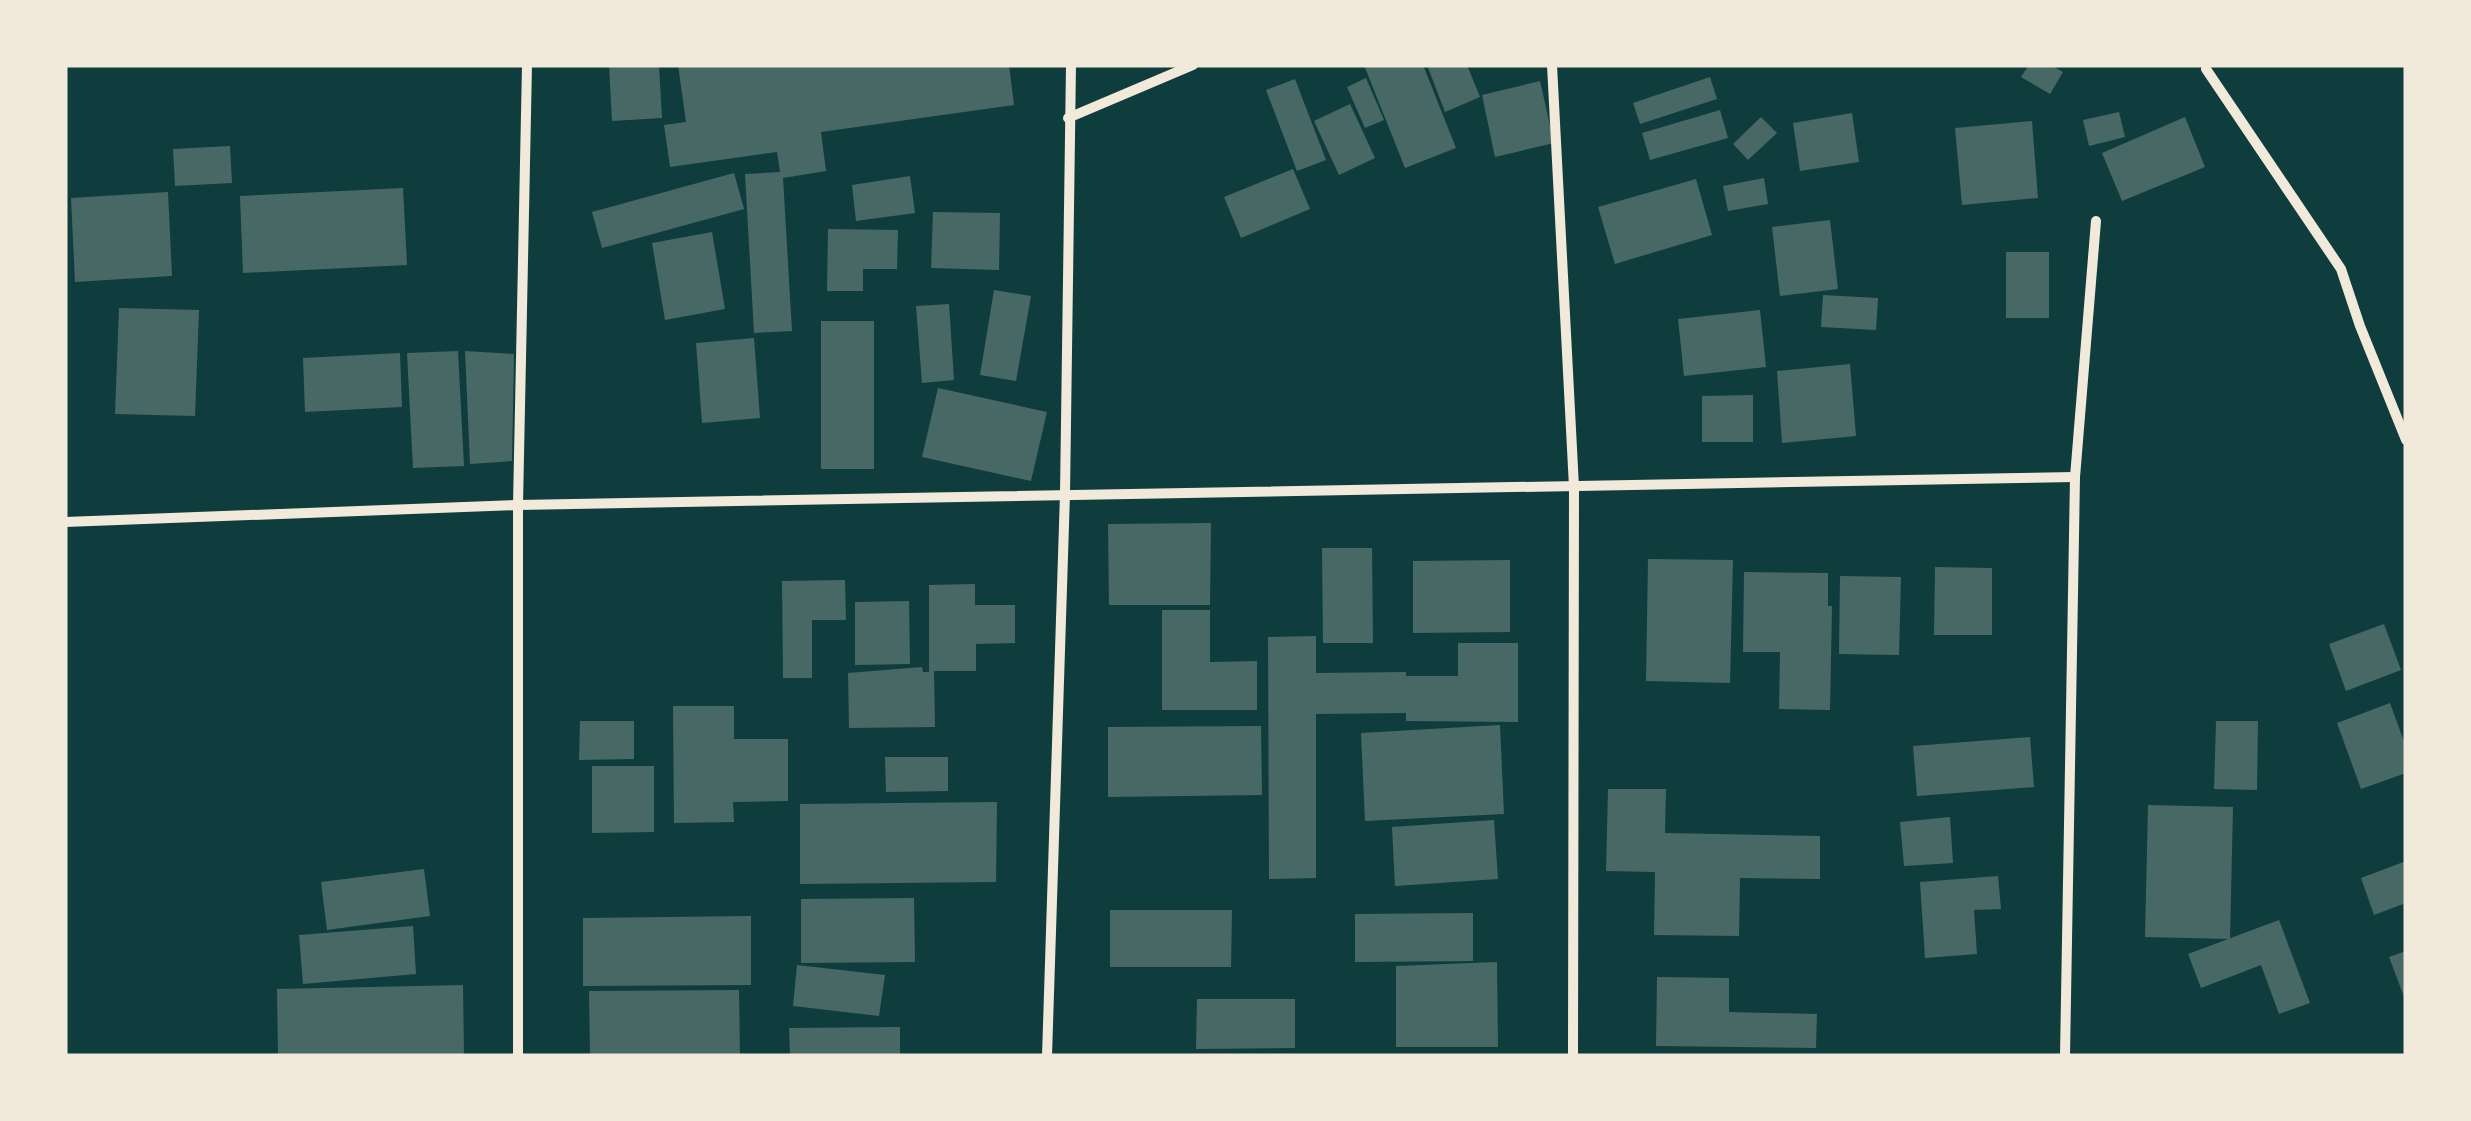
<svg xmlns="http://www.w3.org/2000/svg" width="2471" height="1121" viewBox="0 0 2471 1121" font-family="Helvetica,sans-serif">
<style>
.building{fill:#486865}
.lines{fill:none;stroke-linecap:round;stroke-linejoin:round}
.minor{stroke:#f1e9da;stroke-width:10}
</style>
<rect width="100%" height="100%" fill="#0f3d3e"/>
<!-- building -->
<g class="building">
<polygon points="609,65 659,65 662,118 612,121"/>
<polygon points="678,65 1009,65 1014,105 821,132 826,171 783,178 792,331 754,333 745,174 780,172 777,152 670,167 664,125 686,122"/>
<polygon points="1364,65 1423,65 1456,148 1405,168"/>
<polygon points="1427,65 1467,65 1480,97 1445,112"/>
<polygon points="2029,65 2051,65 2063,72 2050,94 2021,77"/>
<polygon points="1710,77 1717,99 1640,124 1633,103"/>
<polygon points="1366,78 1384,120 1365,128 1347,87"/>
<polygon points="1295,79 1326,160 1297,171 1266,90"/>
<polygon points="1540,81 1554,143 1495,157 1482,95"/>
<polygon points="1350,104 1375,158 1339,175 1314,121"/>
<polygon points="1720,110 1728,138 1650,160 1642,133"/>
<polygon points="2119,112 2125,137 2089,146 2083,120"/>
<polygon points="1852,113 1859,162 1800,171 1793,123"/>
<polygon points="1761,117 1777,133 1748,160 1733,144"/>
<polygon points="2185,117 2205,167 2122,201 2102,153"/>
<polygon points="2032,121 2038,198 1962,205 1955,128"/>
<polygon points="230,146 232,183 175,186 173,149"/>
<polygon points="1293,169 1310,209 1241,238 1224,197"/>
<polygon points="734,173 744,209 602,248 592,212"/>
<polygon points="910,176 915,213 856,221 852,185"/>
<polygon points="1764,178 1768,204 1728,211 1723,186"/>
<polygon points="1696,179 1712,235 1615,264 1598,207"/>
<polygon points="403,188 407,265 243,273 240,196"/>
<polygon points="168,192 172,276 75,282 71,198"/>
<polygon points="933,212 1000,213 999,270 931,268"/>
<polygon points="1830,220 1838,289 1780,296 1772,227"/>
<polygon points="828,229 898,230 897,269 863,269 863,291 827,291"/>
<polygon points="712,232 725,309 665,320 652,243"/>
<rect x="2006" y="252" width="43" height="66"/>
<polygon points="994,290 1031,296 1016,381 980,375"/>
<polygon points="1823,295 1878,298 1876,330 1821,327"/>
<polygon points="949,304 954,380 922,383 916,306"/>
<polygon points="119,308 199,310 195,416 115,414"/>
<polygon points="1760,310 1766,367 1684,376 1678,319"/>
<rect x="821" y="321" width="53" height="148"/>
<polygon points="754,338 760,418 702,423 696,343"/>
<polygon points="458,351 464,466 413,468 407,353"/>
<polygon points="465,351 514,354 512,461 470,464"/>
<polygon points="400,353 402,407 305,412 303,358"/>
<polygon points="1850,364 1856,436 1782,443 1777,371"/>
<polygon points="938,388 1047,412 1031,481 922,457"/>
<polygon points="1753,395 1753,442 1702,442 1702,396"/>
<polygon points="1211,523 1210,605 1109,605 1108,524"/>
<polygon points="1322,548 1372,548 1373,643 1323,643"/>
<polygon points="1648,559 1733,560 1730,683 1646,681"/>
<polygon points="1510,560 1510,632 1413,633 1413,561"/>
<polygon points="1935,567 1992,568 1992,635 1934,635"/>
<polygon points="1744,572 1828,573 1828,606 1832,606 1830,710 1779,709 1780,652 1743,652"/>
<polygon points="1840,576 1901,577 1899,655 1839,654"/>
<polygon points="845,580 846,620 812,620 812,678 783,678 782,581"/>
<polygon points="975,584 975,605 1015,605 1015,643 976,644 976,671 934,671 935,727 849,728 848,673 922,667 923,672 929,672 929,585"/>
<polygon points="909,601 910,664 855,665 855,602"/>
<polygon points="1162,610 1210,610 1210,662 1257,661 1257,710 1162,710"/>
<polygon points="2384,624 2401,670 2346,691 2329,644"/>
<polygon points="1316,636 1316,673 1406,672 1406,676 1458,676 1458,643 1518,643 1518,722 1406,721 1406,713 1316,714 1316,878 1269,879 1268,637"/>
<polygon points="2390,703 2406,747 2406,773 2361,789 2337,723"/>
<polygon points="673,706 734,706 734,739 788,739 788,801 733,802 734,822 674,823"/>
<polygon points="580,721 634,721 634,759 579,760"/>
<polygon points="2216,721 2258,721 2257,790 2214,789"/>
<polygon points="1500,725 1504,814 1365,821 1361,733"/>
<polygon points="1261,726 1262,795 1108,797 1108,727"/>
<polygon points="2030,737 2034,787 1917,796 1913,746"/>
<polygon points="885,757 948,757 948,791 886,792"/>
<polygon points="592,766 654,766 654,832 592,833"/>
<polygon points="1608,789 1666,789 1665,833 1820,836 1820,879 1740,878 1739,936 1654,935 1655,872 1606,871"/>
<polygon points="997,802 996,882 800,884 800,804"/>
<polygon points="2148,805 2233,807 2230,939 2145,937"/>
<polygon points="1950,817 1953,863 1904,866 1900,822"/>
<polygon points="1494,820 1498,879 1395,886 1392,827"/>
<polygon points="2406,861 2406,903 2374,915 2361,878"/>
<polygon points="424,869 430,916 327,930 321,882"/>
<polygon points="1998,876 2001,909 1974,910 1977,954 1925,958 1920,882"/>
<polygon points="914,898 915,962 801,963 801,899"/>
<polygon points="1110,910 1232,910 1231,967 1110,967"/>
<polygon points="1473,913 1473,961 1355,962 1355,914"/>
<polygon points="751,916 751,985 583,986 583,918"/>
<polygon points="2279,920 2310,1003 2279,1014 2261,965 2201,988 2188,954"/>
<polygon points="413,926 416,974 303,984 299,935"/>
<polygon points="2406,951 2406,1002 2389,957"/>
<polygon points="1497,962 1498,1047 1396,1047 1396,966"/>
<polygon points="797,965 885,975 879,1016 793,1006"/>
<polygon points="1657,977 1729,978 1729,1012 1817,1014 1816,1048 1656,1046"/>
<polygon points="463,985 464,1056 278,1056 277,989"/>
<polygon points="739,990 740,1056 590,1056 589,991"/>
<polygon points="1197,999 1295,999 1295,1048 1196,1049"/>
<polygon points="900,1027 900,1056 790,1056 789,1028"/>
</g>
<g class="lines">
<!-- minor -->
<g class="minor">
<polyline points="1552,65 1574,487 1573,1056"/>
<polyline points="2206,69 2341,269 2360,326 2406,440"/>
<polyline points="1068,118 1193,65"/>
<polyline points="65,522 518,505 2075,477"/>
<polyline points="518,1056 518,505 527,65"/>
<polyline points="1047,1056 1065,494 1071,65"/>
<polyline points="2065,1056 2075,477 2096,221"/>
</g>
</g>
<!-- border -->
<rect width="2471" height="1121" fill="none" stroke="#f1e9da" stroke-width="135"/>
</svg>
